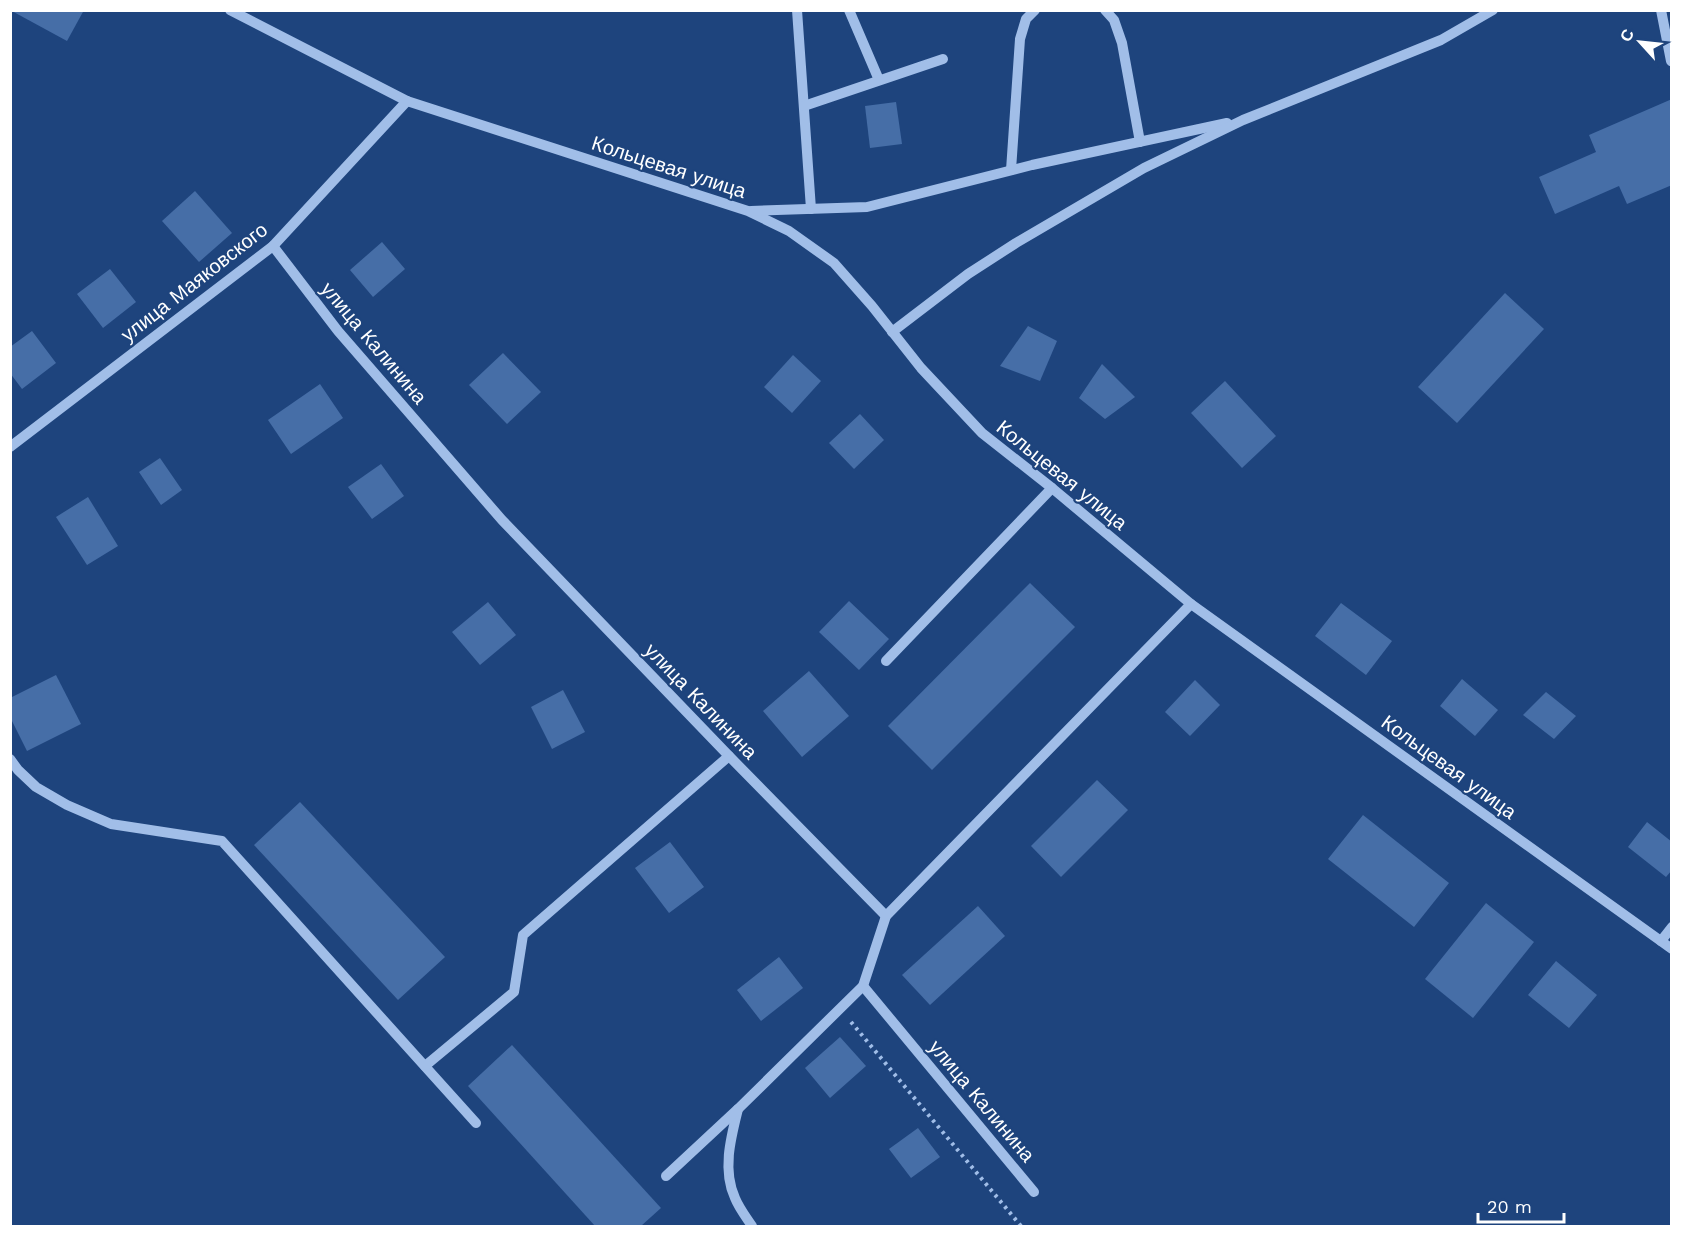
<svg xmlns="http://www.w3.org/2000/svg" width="1682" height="1237" viewBox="0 0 1682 1237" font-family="'Work Sans',sans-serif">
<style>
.building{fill:#466ea7}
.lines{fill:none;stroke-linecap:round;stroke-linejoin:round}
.path{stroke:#a1bee8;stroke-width:4;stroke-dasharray:3 4.5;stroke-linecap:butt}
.minor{stroke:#a1bee8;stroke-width:10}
.labels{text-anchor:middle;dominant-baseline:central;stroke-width:4.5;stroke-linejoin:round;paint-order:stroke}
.street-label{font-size:20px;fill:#fff;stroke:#1e447d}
</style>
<rect width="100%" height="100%" fill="#1e447d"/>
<!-- building -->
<g class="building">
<polygon points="10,10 84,10 67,41"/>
<polygon points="1672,99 1672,185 1627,204 1619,186 1555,214 1539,177 1596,152 1589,135"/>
<polygon points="896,102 902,144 870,148 865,106"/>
<polygon points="195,191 232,233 199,262 162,221"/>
<polygon points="382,242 405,269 373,297 350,270"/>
<polygon points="110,269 136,302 103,328 77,294"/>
<polygon points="1505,293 1544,329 1457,423 1418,387"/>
<polygon points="1028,326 1057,341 1040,381 1000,366"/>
<polygon points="32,331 56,363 22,389 10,373 10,347"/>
<polygon points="503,353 541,392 507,424 469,385"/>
<polygon points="793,355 821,381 792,413 764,387"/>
<polygon points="1102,364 1135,397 1105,419 1079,398"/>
<polygon points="1225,381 1276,436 1242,468 1191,413"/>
<polygon points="320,384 343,418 291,454 268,420"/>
<polygon points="860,414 884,440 854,469 829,443"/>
<polygon points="160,458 182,490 161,505 139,472"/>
<polygon points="381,464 404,496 372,519 348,487"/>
<polygon points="88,497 118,546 87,565 56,517"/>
<polygon points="1030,583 1075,627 932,770 888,726"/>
<polygon points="849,601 889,639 859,670 819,632"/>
<polygon points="488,602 516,635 480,665 452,632"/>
<polygon points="1341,603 1392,641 1366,675 1315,636"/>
<polygon points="809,671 849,716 802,757 763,711"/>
<polygon points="56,675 81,724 27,751 10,717 10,698"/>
<polygon points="1462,679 1498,710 1475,736 1440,706"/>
<polygon points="1195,680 1220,705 1190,736 1165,712"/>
<polygon points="563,690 585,732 552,749 531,707"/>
<polygon points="1546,692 1576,716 1554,739 1523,715"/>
<polygon points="1097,780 1128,810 1061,877 1031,846"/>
<polygon points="300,802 445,957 398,1000 254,845"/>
<polygon points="1363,815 1449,883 1414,927 1328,859"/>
<polygon points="1647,822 1672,842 1672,870 1666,877 1628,847"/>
<polygon points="670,842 704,887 669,913 635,868"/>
<polygon points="1486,903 1534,942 1473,1018 1425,979"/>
<polygon points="978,906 1005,936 930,1005 902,975"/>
<polygon points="779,957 803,988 761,1021 737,990"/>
<polygon points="1556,961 1597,995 1569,1028 1528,995"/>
<polygon points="840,1037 866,1066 830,1098 805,1068"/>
<polygon points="512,1045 661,1208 641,1226 595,1226 468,1086"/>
<polygon points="918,1128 940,1157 911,1178 889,1149"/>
</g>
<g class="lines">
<!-- path -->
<polyline class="path" points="851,1022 1021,1226"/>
<!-- minor -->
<g class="minor">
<polyline points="230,10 407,101 748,211 789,231 834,263 872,306 921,368 982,433 1052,488 1191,604 1672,949"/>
<polyline points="797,10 811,209"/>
<polyline points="849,10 879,80"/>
<polyline points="1105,10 1114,20 1122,43 1140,142"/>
<polyline points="1661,10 1671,61"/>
<polyline points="804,106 943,59"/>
<polyline points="1011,170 1020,39 1026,19 1035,10"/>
<polyline points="751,211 867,207 1032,165 1227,123"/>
<polyline points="273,246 338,331 502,520 729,756 886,916"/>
<polyline points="892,332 968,274 1016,243 1144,168 1243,120 1441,40 1493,10"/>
<polyline points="10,447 273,246 407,101"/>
<polyline points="886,661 1052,488"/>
<polyline points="10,759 18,770 36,787 67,805 111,824 222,841 476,1123"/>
<polyline points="1661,941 1672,927"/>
<polyline points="863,986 1034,1192"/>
<polyline points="425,1066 514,992 523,935 729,756"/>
<path d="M738,1109C731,1137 722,1170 735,1198C739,1208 746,1217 752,1226"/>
<polyline points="666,1176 738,1109 863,986 886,916 1191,604"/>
</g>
</g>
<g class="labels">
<!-- street labels -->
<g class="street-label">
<text transform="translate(669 167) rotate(18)">Кольцевая улица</text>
<text transform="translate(194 282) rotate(-38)">улица Маяковского</text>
<text transform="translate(374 343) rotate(50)">улица Калинина</text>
<text transform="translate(1062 475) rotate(39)">Кольцевая улица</text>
<text transform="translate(701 701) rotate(46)">улица Калинина</text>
<text transform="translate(1449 767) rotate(36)">Кольцевая улица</text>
<text transform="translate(982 1101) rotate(50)">улица Калинина</text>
</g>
</g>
<!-- border -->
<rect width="1682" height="1237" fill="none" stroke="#ffffff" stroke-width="24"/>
<!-- north arrow -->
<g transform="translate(1640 42) rotate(297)" stroke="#1e447d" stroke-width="4.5" paint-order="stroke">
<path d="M0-4.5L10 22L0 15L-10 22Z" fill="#ffffff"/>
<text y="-9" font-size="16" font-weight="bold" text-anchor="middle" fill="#ffffff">С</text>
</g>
<!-- scale -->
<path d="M1478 1213v9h86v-9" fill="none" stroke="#ffffff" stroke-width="3"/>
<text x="1487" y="1213" font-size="18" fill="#ffffff" stroke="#1e447d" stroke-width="4.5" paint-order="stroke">20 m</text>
</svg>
